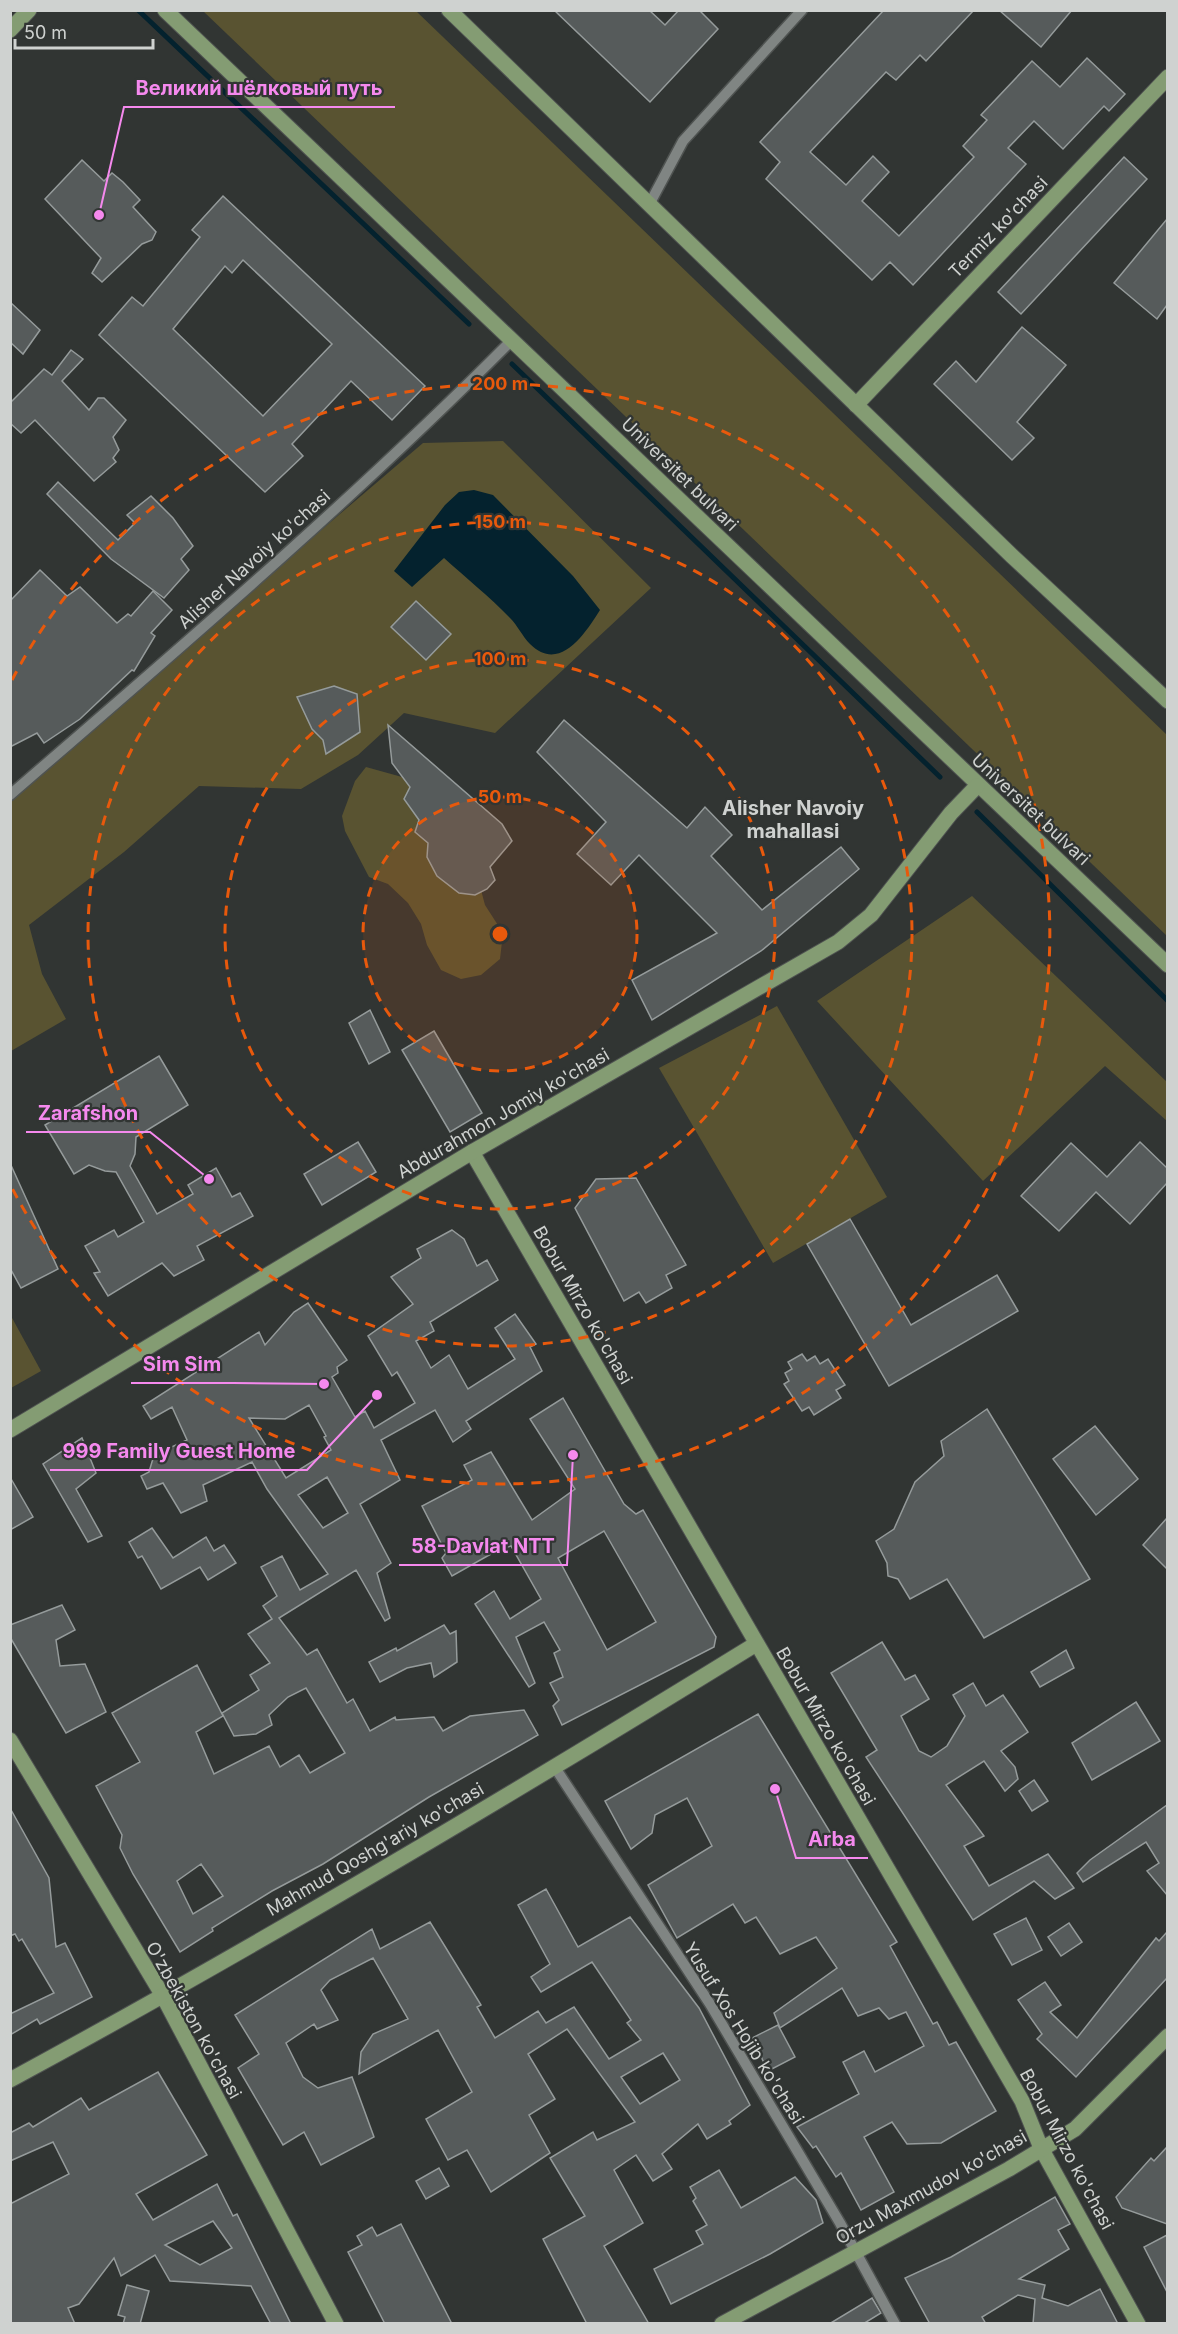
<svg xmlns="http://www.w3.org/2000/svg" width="1178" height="2334" viewBox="0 0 1178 2334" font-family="Inter,sans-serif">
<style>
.green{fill:#595331}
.water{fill:#04222e}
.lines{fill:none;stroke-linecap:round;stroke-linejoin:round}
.stream{stroke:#04222e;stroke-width:5}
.building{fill:#565b5b;stroke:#959b9b;stroke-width:1.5;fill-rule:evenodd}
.minor-casing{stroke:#4f5351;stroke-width:13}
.major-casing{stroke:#4f5351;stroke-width:17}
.minor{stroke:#808583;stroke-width:10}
.major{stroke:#849c73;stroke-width:15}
.ring{fill:none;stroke:#e8590c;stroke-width:3;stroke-dasharray:10 8}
.labels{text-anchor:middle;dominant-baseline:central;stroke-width:4.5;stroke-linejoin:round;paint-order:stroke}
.street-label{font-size:18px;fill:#cfd2d0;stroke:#313533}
.neighbourhood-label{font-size:20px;font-weight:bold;fill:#cfd2d0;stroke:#313533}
.centre{fill:#e8590c;stroke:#313533;stroke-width:3}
.ring-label{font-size:18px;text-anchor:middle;font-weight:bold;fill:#e8590c;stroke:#313533;stroke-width:4.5;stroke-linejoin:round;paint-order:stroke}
.leader{fill:none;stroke:#f589ee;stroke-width:2}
.callout-dot{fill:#f589ee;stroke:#313533;stroke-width:2}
.callout-label{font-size:20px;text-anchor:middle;font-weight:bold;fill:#f589ee;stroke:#313533;stroke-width:4.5;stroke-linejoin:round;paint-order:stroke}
</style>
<rect width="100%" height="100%" fill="#313533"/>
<!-- green -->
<g class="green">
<polygon points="203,11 416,11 1167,735 1167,936"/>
<polygon points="503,441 651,588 495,733 404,713 358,755 301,789 199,786 124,852 29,925 42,974 66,1019 11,1051 11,795 423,443"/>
<polygon points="366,767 420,782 512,841 490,867 481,890 485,905 503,933 500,959 481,975 461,979 441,970 427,945 421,924 408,903 388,884 369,877 345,831 342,816 355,781"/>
<polygon points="972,896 1167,1082 1167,1121 1105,1066 983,1181 817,1001"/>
<polygon points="777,1006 887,1197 773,1263 659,1068"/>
<polygon points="11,1316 41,1371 11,1388 10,1388"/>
</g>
<!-- water -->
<path class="water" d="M474,490L493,495L573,576L600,610C586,632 560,674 530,644C522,636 518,626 510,618C490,597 466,578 444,558L412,587L394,571L445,505L459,492Z"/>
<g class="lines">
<!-- stream -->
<g class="stream">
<polyline points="138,10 469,324"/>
<polyline points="512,364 940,777"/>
<polyline points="977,812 1168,1001"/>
</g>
</g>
<!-- building -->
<g class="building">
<polygon points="554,10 649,10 665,25 679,10 699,10 718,29 650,102"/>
<polygon points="884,10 974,10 926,61 920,55 896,80 886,72 810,152 846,185 873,156 889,172 862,201 899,236 974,157 963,146 987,120 981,115 1032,61 1060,87 1087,58 1125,94 1109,111 1104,106 1063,149 1034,121 1008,148 1026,164 913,285 890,262 872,280 766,179 780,162 760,142"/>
<polygon points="999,10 1072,10 1041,47"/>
<polygon points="1124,157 1147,179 1021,314 998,292"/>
<polygon points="82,160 104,181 112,173 123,182 140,200 133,207 156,232 152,240 142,244 102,282 92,273 101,258 45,199"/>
<path d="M223,196L425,386L392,420L351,381L292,444L303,456L265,492L99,335L132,297L143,306L200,237L192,230ZM243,260L332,344L263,416L173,329L225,266L232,273Z"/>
<polygon points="1167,219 1167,305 1157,319 1114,283"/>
<polygon points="10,302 40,330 23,354 10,342"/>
<polygon points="1022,327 1066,365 1017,422 1034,438 1012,460 934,384 956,361 976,382"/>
<polygon points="71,350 83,359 62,381 89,410 98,398 104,398 126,420 113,437 119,450 113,458 116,462 94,481 35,420 21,433 10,423 10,403 44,369 52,375"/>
<polygon points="58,482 118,540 135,523 127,515 151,496 173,518 193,546 181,559 189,570 164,598 111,559 47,494"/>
<polygon points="40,570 67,596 80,587 117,623 128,614 131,616 153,591 172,610 151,633 155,636 134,671 132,670 80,719 44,743 37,733 10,747 10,601"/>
<polygon points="416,601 451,634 426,660 391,627"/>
<polygon points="334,686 357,694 360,732 326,754 323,740 312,729 297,697"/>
<polygon points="564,720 687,828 705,807 732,835 711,856 762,910 841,847 859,869 761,951 652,1020 632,980 717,933 639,855 611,885 577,854 606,822 537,752"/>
<polygon points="388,725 502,824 512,841 490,867 495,880 487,889 475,895 459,893 437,876 427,857 428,843 415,832 419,820 404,799 410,787 392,763"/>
<polygon points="370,1010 390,1052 369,1064 349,1023"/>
<polygon points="434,1031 482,1113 450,1132 402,1050"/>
<polygon points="159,1056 188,1105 136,1137 135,1154 130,1166 157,1214 193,1194 188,1185 216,1168 232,1197 240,1193 253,1216 197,1246 204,1260 174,1276 162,1263 108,1296 94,1273 100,1272 85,1246 114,1230 118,1237 144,1222 116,1172 105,1171 89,1165 74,1174 45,1125"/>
<polygon points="358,1142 376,1172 322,1205 304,1174"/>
<polygon points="1140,1142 1167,1168 1167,1183 1130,1224 1096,1192 1059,1231 1021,1196 1071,1143 1107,1177"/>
<polygon points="10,1163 58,1269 21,1288 10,1268"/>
<polygon points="636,1178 686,1265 666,1275 672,1288 646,1303 639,1292 624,1301 575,1208 596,1179"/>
<polygon points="850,1219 911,1325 997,1275 1018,1311 889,1386 807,1244"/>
<path d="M452,1230L464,1239L477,1266L487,1260L498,1280L430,1322L434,1331L416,1341L431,1368L449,1355L468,1389L515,1359L495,1328L515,1314L536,1344L530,1347L542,1371L466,1421L471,1429L453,1442L435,1410L381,1440L400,1480L360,1504L391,1563L377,1573L390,1618L385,1621L356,1570L279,1618L307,1655L317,1649L347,1703L353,1699L370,1731L395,1717L396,1720L434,1717L443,1731L470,1716L524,1710L538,1735L429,1797L323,1864L272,1891L212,1928L213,1931L180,1952L133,1874L120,1848L122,1835L96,1786L140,1762L112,1713L197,1665L223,1716L196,1732L214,1774L269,1746L280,1767L299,1755L310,1773L345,1753L306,1688L288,1697L269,1715L272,1725L256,1734L234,1736L222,1713L259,1690L250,1675L270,1663L248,1634L272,1619L263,1606L277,1596L261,1567L282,1556L300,1590L328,1574L267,1489L252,1462L203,1485L207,1501L181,1513L163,1483L147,1489L141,1476L149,1472L154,1455L187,1440L172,1407L151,1419L143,1406L259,1332L265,1345L294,1312L308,1303L347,1360L337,1367L338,1373L332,1377L355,1417L365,1411L374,1428L415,1403L397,1372L392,1376L368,1336L413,1304L391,1277L421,1258L417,1249ZM309,1405L326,1436L324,1437L331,1450L286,1478L249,1418L285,1419ZM327,1477L348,1513L323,1528L298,1495ZM201,1864L223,1896L193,1914L177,1881Z"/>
<polygon points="802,1354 807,1361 815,1356 820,1364 828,1359 845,1385 836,1390 841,1398 814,1415 809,1407 802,1411 784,1384 789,1381 785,1373 792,1369 788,1362"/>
<path d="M563,1398L624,1504L636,1514L643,1510L716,1637L714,1647L562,1725L553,1706L559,1700L550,1683L563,1677L554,1653L560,1650L544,1622L516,1637L535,1683L529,1687L475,1604L494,1591L510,1619L541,1599L511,1546L498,1550L452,1576L442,1558L446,1553L422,1506L472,1480L464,1465L491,1452L532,1520L575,1489L530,1419ZM604,1531L656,1622L607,1650L558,1558Z"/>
<polygon points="987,1409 1090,1579 984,1638 947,1579 910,1599 898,1579 888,1576 887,1563 876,1541 894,1529 915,1482 944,1456 941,1441"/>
<polygon points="1095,1426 1138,1479 1096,1515 1053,1459"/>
<polygon points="82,1438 96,1473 76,1489 102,1536 88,1542 43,1464"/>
<polygon points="10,1477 33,1517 10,1530"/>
<polygon points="1167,1518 1167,1569 1143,1545"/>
<polygon points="152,1528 173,1558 206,1537 214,1551 224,1545 236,1563 208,1580 200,1567 161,1589 142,1556 138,1558 129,1542"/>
<polygon points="62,1605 75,1630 56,1640 60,1666 85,1664 106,1712 66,1733 10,1637 10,1625"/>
<polygon points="444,1625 450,1634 456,1631 457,1662 434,1677 431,1663 407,1668 380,1682 369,1662 396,1648 397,1651"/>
<polygon points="882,1642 905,1680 915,1675 929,1699 901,1716 919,1751 931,1757 947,1746 965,1716 953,1695 973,1683 986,1706 1003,1695 1028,1732 1001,1751 1015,1767 1018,1779 1005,1791 984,1761 946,1785 984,1836 964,1846 989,1886 1048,1854 1074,1888 1055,1899 1034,1881 973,1920 866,1757 877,1750 831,1673"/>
<polygon points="1066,1650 1074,1668 1040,1687 1031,1672"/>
<polygon points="1136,1702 1160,1741 1092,1780 1072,1743"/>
<polygon points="758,1714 897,1942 890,1946 933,2024 937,2022 949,2045 956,2042 996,2111 941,2143 907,2144 892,2122 864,2137 894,2192 861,2210 841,2173 836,2177 816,2146 813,2148 797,2127 859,2094 843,2062 864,2051 875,2072 924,2046 906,2012 889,2019 879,2008 858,2016 842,1988 780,2028 774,2013 837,1968 816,1937 780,1954 756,1917 745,1923 733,1904 677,1938 648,1885 712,1846 687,1798 655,1815 652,1833 631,1849 605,1801"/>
<polygon points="1034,1780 1048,1801 1032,1811 1019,1791"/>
<polygon points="1167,1805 1167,1895 1147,1871 1159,1863 1146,1842 1083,1882 1077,1873 1090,1860"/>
<polygon points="10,1808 49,1878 56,1947 65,1943 92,1997 40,2024 37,2019 10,2035 10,2014 54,1993 22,1939 19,1941 15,1934 10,1936"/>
<path d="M546,1889L578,1947L630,1917L699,2008L750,2105L729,2121L731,2124L707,2139L698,2124L662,2154L672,2169L653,2181L636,2155L614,2170L643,2223L604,2246L649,2324H587L543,2239L585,2216L550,2158L593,2132L597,2140L635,2122L567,2029L528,2054L555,2099L529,2115L550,2153L491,2192L467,2150L448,2160L426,2119L472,2092L438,2030L359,2074L361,2052L373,2034L408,2019L373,1958L330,1980L321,1990L338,2020L317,2029L314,2024L286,2043L303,2077L318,2088L352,2077L374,2137L321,2165L304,2132L283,2145L238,2068L259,2054L235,2015L372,1929L380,1949L430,1922L481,2005L477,2007L495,2038L538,2011L546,2023L574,2007L609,2059L641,2040L627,2023L631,2020L592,1962L541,1992L531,1977L550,1964L518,1905ZM663,2053L680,2080L640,2104L621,2077Z"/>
<polygon points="1026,1918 1042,1950 1012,1965 994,1934"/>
<polygon points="1069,1923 1082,1942 1061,1956 1048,1937"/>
<polygon points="1167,1932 1167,1978 1076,2077 1037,2039 1042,2034 1018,2000 1045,1982 1061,2005 1050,2012 1077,2038 1156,1938 1159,1941"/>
<polygon points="778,2025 795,2057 768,2071 752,2038"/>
<path d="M158,2072L207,2155L136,2194L153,2220L217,2184L233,2216L237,2214L291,2324H271L251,2286L170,2281L155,2255L121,2276L114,2258L79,2304L68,2308L75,2324H10V2204L69,2174L53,2142L10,2161V2133L29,2123L33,2127L81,2098L89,2110ZM213,2221L232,2248L200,2265L165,2245Z"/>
<polygon points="1167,2147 1167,2224 1122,2208 1116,2197 1151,2158 1154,2161"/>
<polygon points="439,2168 449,2186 426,2199 416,2181"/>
<polygon points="719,2170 741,2208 795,2177 816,2200 823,2223 770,2254 671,2304 654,2269 703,2244 696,2231 707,2225 693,2201 696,2198 690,2187"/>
<polygon points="1055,2197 1070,2224 1058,2230 1069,2249 1019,2279 1045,2285 1042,2298 1068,2306 1100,2289 1118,2324 1033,2324 1035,2299 1018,2295 982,2317 986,2324 930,2324 905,2278 951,2257"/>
<polygon points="401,2224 452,2324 385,2324 348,2252 362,2245 357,2236 372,2227 377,2236"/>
<polygon points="1167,2235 1167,2292 1144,2247"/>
<polygon points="127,2285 149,2291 140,2324 123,2324 125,2317 118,2315"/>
<polygon points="872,2298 881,2313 863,2324 829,2324"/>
</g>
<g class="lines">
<!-- minor casing -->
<g class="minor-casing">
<g id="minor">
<polyline points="650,203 683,141 802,10"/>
<path d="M10,795C181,647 353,500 512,340"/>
<polyline points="554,1766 710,2004 840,2223 895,2324"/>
</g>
</g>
<!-- major casing -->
<g class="major-casing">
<g id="major">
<polyline points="165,10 1168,965"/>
<polyline points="449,10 1012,556 1168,701"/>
<polyline points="10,30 29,10"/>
<polyline points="856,405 1168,77"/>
<polyline points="472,1152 1022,2101 1041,2148 1138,2324"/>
<polyline points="10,1430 472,1152 838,942 871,915 951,813 977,786"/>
<polyline points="10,1740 163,1996 336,2324"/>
<path d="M10,2080C263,1943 511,1795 756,1644"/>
<polyline points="722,2324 1009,2169 1075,2129 1168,2036"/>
</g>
</g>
<!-- minor -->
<use href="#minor" class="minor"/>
<!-- major -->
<use href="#major" class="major"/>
</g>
<!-- distance rings -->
<circle cx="500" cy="934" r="137" fill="#e8590c" fill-opacity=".12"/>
<g class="ring">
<circle cx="500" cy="934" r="137"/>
<circle cx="500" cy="934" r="275"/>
<circle cx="500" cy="934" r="412"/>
<path d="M12 680A550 550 0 1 1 12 1188"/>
</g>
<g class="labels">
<!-- street labels -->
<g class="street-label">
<text transform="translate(998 227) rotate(-46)">Termiz ko'chasi</text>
<text transform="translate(680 474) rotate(44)">Universitet bulvari</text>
<text transform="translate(254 559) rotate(-42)">Alisher Navoiy ko'chasi</text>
<text transform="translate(1031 809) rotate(43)">Universitet bulvari</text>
<text transform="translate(503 1113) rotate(-30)">Abdurahmon Jomiy ko'chasi</text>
<text transform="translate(583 1305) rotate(60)">Bobur Mirzo ko'chasi</text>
<text transform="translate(826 1726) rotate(60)">Bobur Mirzo ko'chasi</text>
<text transform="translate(375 1849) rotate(-30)">Mahmud Qoshg'ariy ko'chasi</text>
<text transform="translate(194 2020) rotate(61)">O'zbekiston ko'chasi</text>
<text transform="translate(744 2033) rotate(58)">Yusuf Xos Hojib ko'chasi</text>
<text transform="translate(1067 2149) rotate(62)">Bobur Mirzo ko'chasi</text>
<text transform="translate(931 2187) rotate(-29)">Orzu Maxmudov ko'chasi</text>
</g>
<!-- neighbourhood labels -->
<g class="neighbourhood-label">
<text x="793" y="808">Alisher Navoiy<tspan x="793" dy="23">mahallasi</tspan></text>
</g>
</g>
<circle cx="500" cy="934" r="9" class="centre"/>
<g class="ring-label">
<text x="500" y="390">200 m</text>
<text x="500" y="528">150 m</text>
<text x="500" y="665">100 m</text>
<text x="500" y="803">50 m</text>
</g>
<!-- callouts -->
<path class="leader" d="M99 215L124 107H395M209 1179L150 1132H26M324 1384L233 1383H131M377 1395L307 1470H50M573 1455L567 1565H399M775 1789L796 1858H868"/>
<g class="callout-dot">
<circle cx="99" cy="215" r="6"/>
<circle cx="209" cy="1179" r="6"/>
<circle cx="324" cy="1384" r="6"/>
<circle cx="377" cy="1395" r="6"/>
<circle cx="573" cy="1455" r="6"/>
<circle cx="775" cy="1789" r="6"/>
</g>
<g class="callout-label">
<text x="259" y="95">Великий шёлковый путь</text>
<text x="88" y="1120">Zarafshon</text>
<text x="182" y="1371">Sim Sim</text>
<text x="179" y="1458">999 Family Guest Home</text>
<text x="483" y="1553">58-Davlat NTT</text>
<text x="832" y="1846">Arba</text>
</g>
<!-- border -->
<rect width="1178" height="2334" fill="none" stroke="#cfd2d0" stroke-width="24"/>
<!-- scale -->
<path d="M15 39v9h138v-9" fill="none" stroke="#cfd2d0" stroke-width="3"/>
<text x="24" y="39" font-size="18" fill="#cfd2d0" stroke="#313533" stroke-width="4.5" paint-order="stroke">50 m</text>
</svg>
